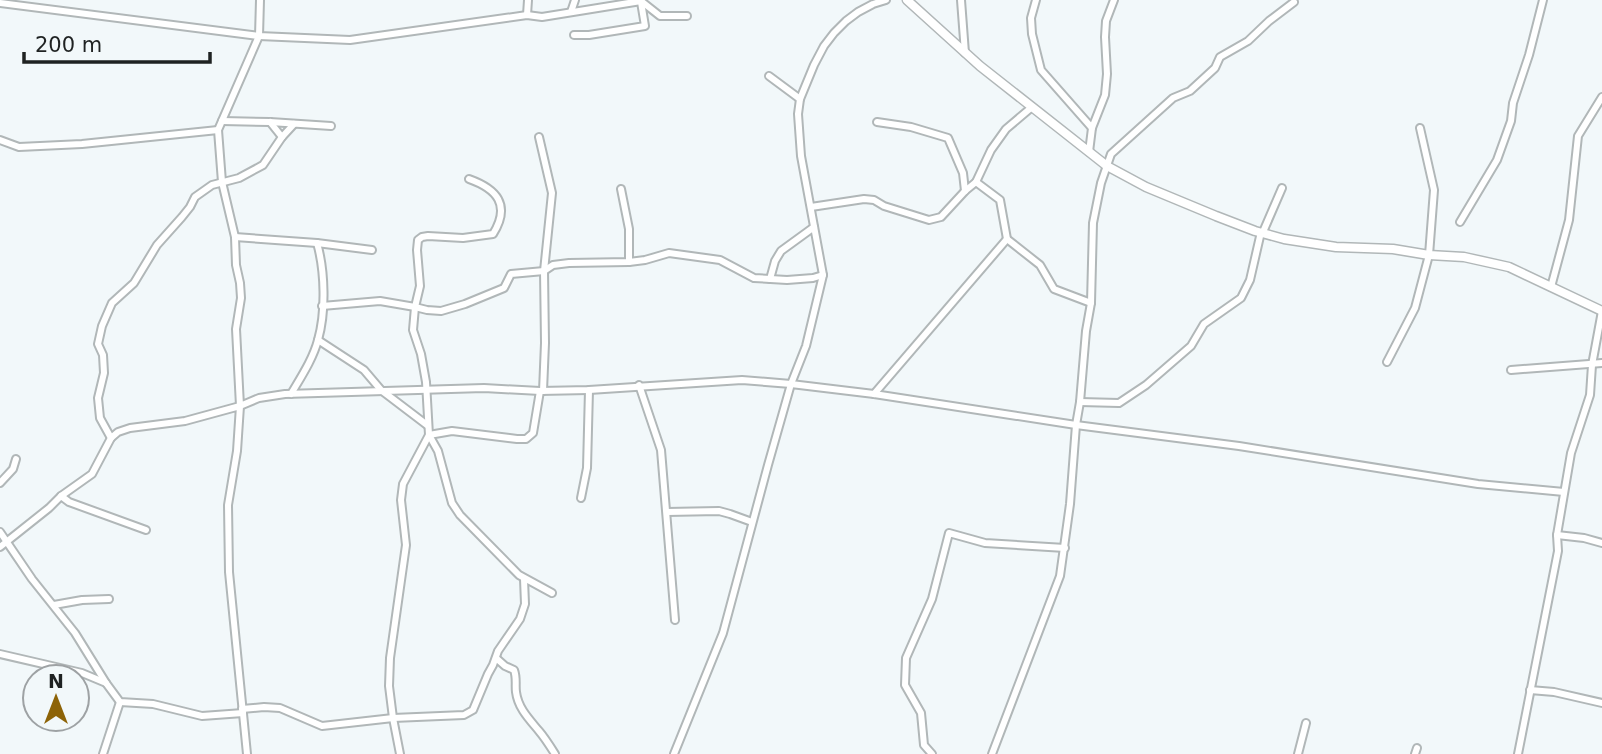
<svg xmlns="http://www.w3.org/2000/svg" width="1602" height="754" viewBox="0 0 1602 754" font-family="'DejaVu Sans',sans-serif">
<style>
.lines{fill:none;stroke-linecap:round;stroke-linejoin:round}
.minor-casing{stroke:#b1b7b8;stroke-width:10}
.tertiary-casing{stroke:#b1b7b8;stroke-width:11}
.minor{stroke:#fff;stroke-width:6}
.tertiary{stroke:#fff;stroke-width:8}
</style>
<rect width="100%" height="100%" fill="#f2f8fa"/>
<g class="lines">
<!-- minor casing -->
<g class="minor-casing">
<g id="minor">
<polyline points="260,0 259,36 218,130 222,182 235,237 236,265 240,283 241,298 236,329 240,406 259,398 285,394 484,388 540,391 589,390 742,380 791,384 874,394 1076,425 1239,446 1478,484 1564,492"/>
<polyline points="961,0 965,53"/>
<polyline points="1036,0 1031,18 1032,34 1041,70 1092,128"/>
<polyline points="0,3 259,36 350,40 527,15 542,17 641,1 660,16 687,16"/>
<polyline points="571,12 575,0"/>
<polyline points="527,15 528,0"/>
<polyline points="574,35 589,35 645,26 641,2"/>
<polyline points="769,76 800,99"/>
<polyline points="222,121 270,122 331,126"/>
<polyline points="270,122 282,137"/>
<polyline points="877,122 911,127 948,138 963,173 965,191"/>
<polyline points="539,137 552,193 544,271 545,343 543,391"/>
<polyline points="0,140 19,147 82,144 218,130"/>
<polyline points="1089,152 1092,128 1105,95 1107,74 1105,37 1106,21 1114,0"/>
<path d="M469,179C497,189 511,205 493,234L463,238L428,236L422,237L418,240L417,250L420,286L415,307L413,330L421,354L426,382L429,435L438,451L452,503L460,515L519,575L552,593"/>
<polyline points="976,182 1000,200 1007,239 1040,265 1054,289 1091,303"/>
<polyline points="621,189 629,229 629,262"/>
<polyline points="811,207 864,199 874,200 884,206 929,220 941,217 965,191 976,182 991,150 1006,129 1032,107"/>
<polyline points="1460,222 1497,160 1511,121 1513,103 1529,55 1543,0"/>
<polyline points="235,237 317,243 372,250"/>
<polyline points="770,279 775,261 781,251 814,227"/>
<polyline points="1551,287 1569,220 1578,136 1602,97"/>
<polyline points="322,306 380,301 415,307 427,310 441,311 465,304 504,288 511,274 544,271 553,265 569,263 629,262 645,260 669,253 720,260 754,278 787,280 813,278 823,275"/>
<polyline points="318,340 364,370 381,390 427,425"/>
<polyline points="1387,362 1415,308 1429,255 1434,190 1420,128"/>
<polyline points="1511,370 1602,363"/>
<polyline points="639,385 661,450 675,620"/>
<path d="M291,394C301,377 313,359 318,340C326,312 325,271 317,243"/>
<polyline points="874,394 1007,239"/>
<polyline points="1080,402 1119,403 1146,385 1191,346 1204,324 1241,298 1250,280 1261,232 1263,232 1282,188"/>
<polyline points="429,435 452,431 517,439 526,439 533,433 540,391"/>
<polyline points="111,438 100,418 98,398 104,373 103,355 98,344 102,326 112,303 134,283 157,245 182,217 190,207 195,197 212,185 239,178 263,165 282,137 294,124"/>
<polyline points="0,483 13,469 16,459"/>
<polyline points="61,496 69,502 146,530"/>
<polyline points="581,498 587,468 589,390"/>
<polyline points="667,512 719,511 730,514 752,522"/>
<polyline points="0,532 32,579 75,633 106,683"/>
<polyline points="1557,535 1584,538 1602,543"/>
<polyline points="0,547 49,508 61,496 92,474 111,438 118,432 130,428 185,421 240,406 237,451 228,505 229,572 247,754"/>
<polyline points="54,605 82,600 109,599"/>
<polyline points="0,654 82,673 106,683 120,702 153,704 202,716 243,713"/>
<path d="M496,658L505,666L514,670C517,678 515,685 516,692C518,708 529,719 539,731C545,738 550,746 555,754"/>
<polyline points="1530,690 1554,692 1602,703"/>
<polyline points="242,709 264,707 280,708 322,726 393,718 464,715 473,710 488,674 493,665 498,651 520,619 525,604 524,579"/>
<polyline points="103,754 120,702"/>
<polyline points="400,754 393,718 389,686 390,658 406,545 401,500 403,484 429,435"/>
<polyline points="674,754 723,633 768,465 791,384 806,346 823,275 801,156 798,114 800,99 814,65 824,46 834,33 846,21 858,12 873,4 886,0"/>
<polyline points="932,754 924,745 921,713 905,685 906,658 932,599 949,533 985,543 1065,548"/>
<polyline points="992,754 1060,576 1070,504 1076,425 1080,402 1086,331 1091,303 1093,223 1101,183 1111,154 1173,98 1190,91 1215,68 1220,57 1248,41 1269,21 1294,2"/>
<polyline points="1298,754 1306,723"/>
<polyline points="1415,754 1417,748"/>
<polyline points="1518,754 1558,551 1557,535 1571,453 1590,395 1592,365 1602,311"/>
</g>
</g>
<!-- tertiary casing -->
<g class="tertiary-casing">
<polyline id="tertiary" points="907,0 980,66 1107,166 1146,187 1216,216 1255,231 1284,239 1336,247 1393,249 1429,255 1464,257 1509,267 1602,311"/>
</g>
<!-- minor -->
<use href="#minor" class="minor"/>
<!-- tertiary -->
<use href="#tertiary" class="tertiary"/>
</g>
<!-- north arrow -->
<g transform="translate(56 698)"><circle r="33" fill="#f2f8fa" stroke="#9ea2a4" stroke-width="2"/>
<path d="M0-5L12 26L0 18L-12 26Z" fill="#8d6307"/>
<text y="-10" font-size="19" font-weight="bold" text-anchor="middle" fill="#1f2222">N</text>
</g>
<!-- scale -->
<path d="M24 52v10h186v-10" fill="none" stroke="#1f2222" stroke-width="3.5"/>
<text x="35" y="52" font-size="21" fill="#1f2222" stroke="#f2f8fa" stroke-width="5" paint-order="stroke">200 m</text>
</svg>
